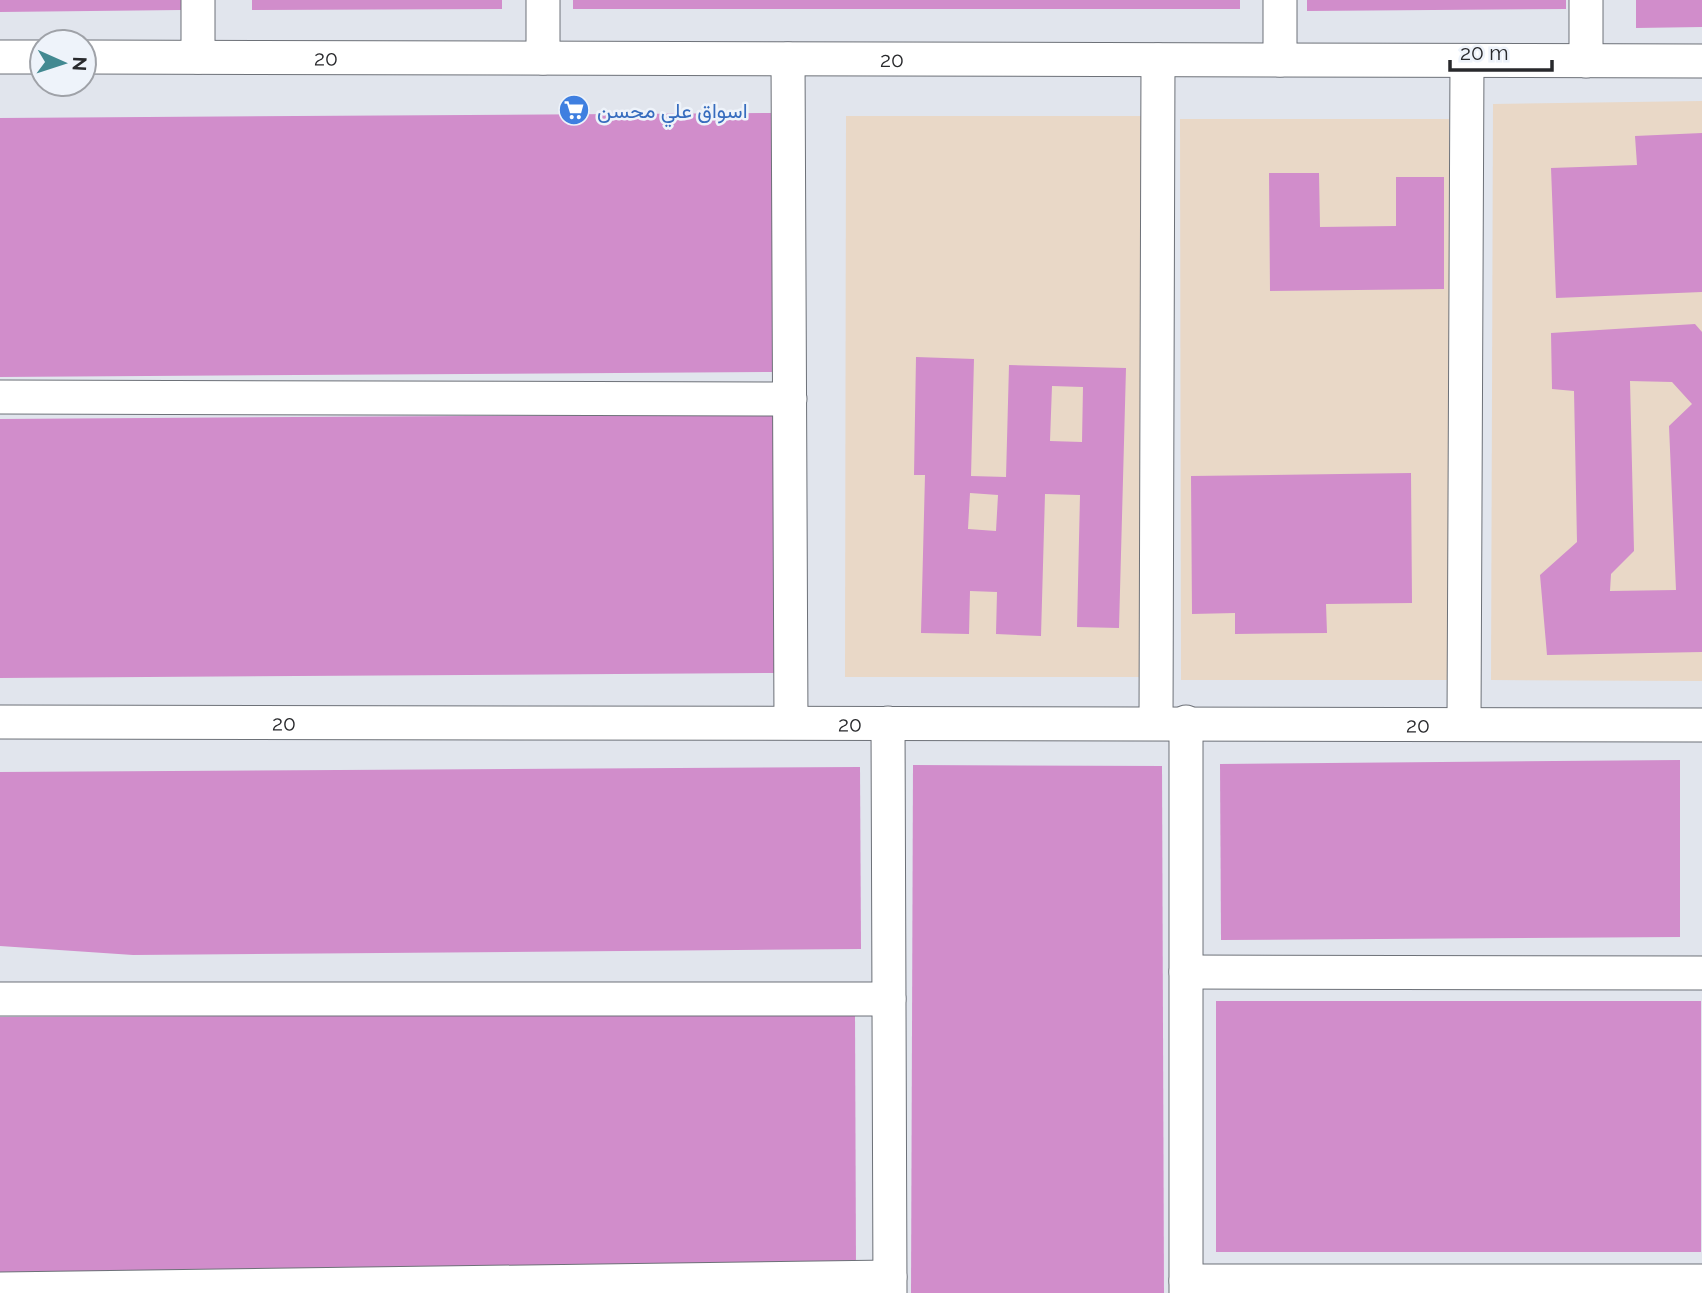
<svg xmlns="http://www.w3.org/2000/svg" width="1702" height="1293" viewBox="0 0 1702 1293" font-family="Raleway,Vazirmatn,sans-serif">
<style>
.education{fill:#e9d8c7}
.building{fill:#d18dcb;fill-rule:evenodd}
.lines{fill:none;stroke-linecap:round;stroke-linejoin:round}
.minor-casing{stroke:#6d7178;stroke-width:35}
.minor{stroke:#fff;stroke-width:33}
.labels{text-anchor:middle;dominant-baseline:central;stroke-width:5;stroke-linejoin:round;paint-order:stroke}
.street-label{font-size:21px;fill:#28292c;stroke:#eef3fa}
.shop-label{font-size:21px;fill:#366cbe;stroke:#eef3fa;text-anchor:start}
</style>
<rect width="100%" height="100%" fill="#e1e5ed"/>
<!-- education -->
<g class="education">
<polygon points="1702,101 1702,681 1491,680 1493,104"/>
<polygon points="846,116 1141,116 1140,677 845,677"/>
<polygon points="1180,119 1449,119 1450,680 1181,680"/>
</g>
<!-- building -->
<g class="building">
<polygon points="0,0 181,0 181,10 0,12"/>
<polygon points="252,0 502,0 502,9 252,10"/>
<rect x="573" y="0" width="667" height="9"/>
<polygon points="1307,0 1566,0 1566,9 1307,11"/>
<polygon points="1636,0 1702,0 1702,27 1636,28"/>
<polygon points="772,113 773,372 0,377 0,118"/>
<polygon points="1702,133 1702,292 1556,298 1551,168 1637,165 1635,136"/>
<polygon points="1269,173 1319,173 1320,227 1396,226 1396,177 1444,177 1444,289 1270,291"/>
<path d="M1695,324L1702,332V652L1547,655L1540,575L1577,542L1574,391L1552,389L1551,333ZM1630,381L1672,382L1692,404L1669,426L1676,590L1610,591L1611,574L1634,551Z"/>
<path d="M916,357L974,359L971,476L1006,477L1009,365L1126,368L1119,628L1077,627L1080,495L1045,494L1041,636L996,634L997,592L970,591L969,634L921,633L925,475H914ZM1052,386L1083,387L1082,442L1050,441ZM970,493L998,495L996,531L968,529Z"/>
<polygon points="774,414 775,673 0,678 0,419"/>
<polygon points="1411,473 1412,603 1326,604 1327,633 1235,634 1235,613 1192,614 1191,476"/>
<polygon points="1680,760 1680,937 1221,940 1220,764"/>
<polygon points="913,765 1162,766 1164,1293 911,1293"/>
<polygon points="860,767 861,949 133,955 0,946 0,772"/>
<rect x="1216" y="1001" width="485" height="251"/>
<polygon points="855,1014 856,1268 0,1272 0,1017"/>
</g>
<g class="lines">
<!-- minor casing -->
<g class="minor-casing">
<g id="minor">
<polyline points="0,57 42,57"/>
<path id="s1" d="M84,57L1702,61"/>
<polyline points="198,57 198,0"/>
<polyline points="543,58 543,0"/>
<polyline points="788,59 791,722"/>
<polyline points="1280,60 1280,0"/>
<polyline points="1586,61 1586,0"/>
<polyline points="0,397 790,399"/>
<path id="s2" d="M0,722L1702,725"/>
<polyline points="1186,722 1186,1293"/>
<polyline points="888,723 890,1293"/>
<polyline points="1156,723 1158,60"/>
<polyline points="1464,723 1467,61"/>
<polyline points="1186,972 1702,973"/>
<polyline points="0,999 889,999"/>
<polyline points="1186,1281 1702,1281"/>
<polyline points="0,1289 890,1277"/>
</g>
</g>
<!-- minor -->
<use href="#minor" class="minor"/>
</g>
<!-- icons -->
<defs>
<g id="supermarket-disc" transform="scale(1.575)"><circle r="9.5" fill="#3f7fe0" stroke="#eef3fa"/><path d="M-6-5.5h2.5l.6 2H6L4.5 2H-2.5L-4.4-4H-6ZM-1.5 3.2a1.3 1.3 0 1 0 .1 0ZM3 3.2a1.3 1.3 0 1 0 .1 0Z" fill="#fff"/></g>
</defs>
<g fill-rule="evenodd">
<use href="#supermarket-disc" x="574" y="110"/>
</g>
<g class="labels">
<!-- street labels -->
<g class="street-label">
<text stroke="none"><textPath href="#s1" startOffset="242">20</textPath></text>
<text stroke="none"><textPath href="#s1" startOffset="808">20</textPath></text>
<text stroke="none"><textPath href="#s2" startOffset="284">20</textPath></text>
<text stroke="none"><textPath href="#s2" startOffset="850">20</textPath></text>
<text stroke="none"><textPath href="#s2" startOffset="1418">20</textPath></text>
</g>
<!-- shop labels -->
<g class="shop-label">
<text x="597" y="110">اسواق علي محسن</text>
</g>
</g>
<!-- north arrow -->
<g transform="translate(63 63) rotate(93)"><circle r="33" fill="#eef3fa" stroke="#9fa2a8" stroke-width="2"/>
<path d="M0-5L12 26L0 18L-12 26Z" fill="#428991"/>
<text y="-10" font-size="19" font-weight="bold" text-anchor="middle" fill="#28292c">N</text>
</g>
<!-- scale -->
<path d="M1450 60v10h102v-10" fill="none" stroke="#28292c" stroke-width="3.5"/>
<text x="1460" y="60" font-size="21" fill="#28292c" stroke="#eef3fa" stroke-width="5" paint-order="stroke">20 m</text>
</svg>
